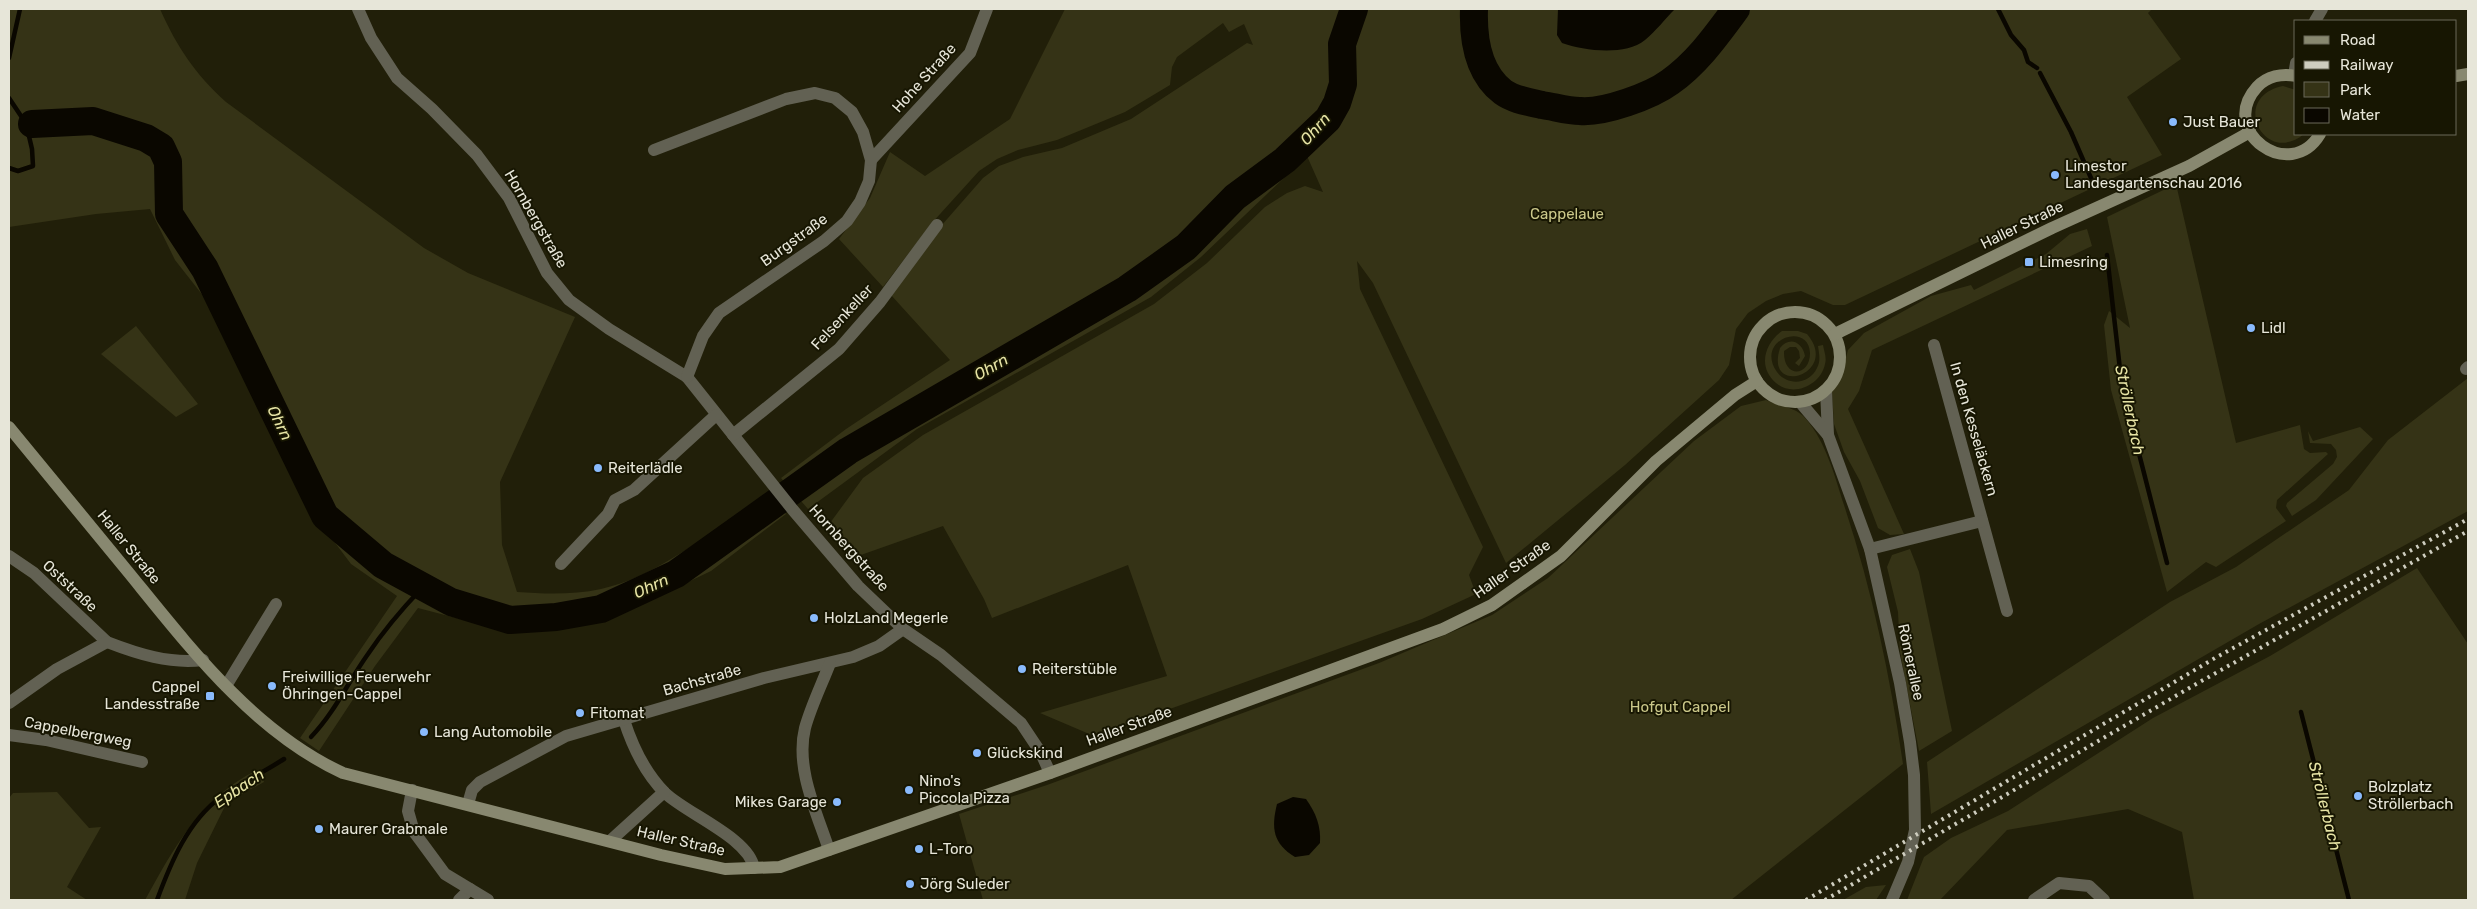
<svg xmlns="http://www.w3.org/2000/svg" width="2477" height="909" viewBox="0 0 2477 909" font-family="Rubik,sans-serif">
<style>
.green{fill:#353316}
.water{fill:#0a0700}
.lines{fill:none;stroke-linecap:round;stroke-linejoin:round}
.stream{stroke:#0a0700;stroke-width:4.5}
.river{stroke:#0a0700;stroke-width:28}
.minor{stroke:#626153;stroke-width:12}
.tertiary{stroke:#626153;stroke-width:12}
.secondary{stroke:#888870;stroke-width:12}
.rail{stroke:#cecdbf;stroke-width:4;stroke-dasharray:2.5 5;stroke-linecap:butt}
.poi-dot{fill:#89bafc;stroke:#171602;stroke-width:2}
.labels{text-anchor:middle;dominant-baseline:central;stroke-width:4;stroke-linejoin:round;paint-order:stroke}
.street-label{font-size:15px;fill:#e7e6d9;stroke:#171602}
.poi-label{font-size:15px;fill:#e7e6d9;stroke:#171602;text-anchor:start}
.park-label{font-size:15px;fill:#cbc88a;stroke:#171602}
.water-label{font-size:16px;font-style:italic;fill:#e7e4a5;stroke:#171602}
</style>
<rect width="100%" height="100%" fill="#211f09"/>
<!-- green -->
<g class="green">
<path d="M9,9H160C177,47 195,74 226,102L424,248L468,273L575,317L500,482L502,545L517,592C545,594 573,595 601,589C660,576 719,526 768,492L786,514L711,571L638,606L566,627L506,631L418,608L375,666L319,751L300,738L397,596L351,564L312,512L204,297L175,260L150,209L96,214L9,227Z"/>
<polygon points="1065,9 2152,9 2148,13 2181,59 2127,97 2162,155 1845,305 1833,305 1801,291 1783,294 1766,301 1748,313 1736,329 1729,365 1719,380 1625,465 1506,563 1373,283 1357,261 1360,289 1483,547 1469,575 1476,594 1422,619 1094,736 1040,713 1167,676 1128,565 992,618 984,599 943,526 858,556 830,523 863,478 923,435 1154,304 1207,263 1265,207 1287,193 1305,186 1323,192 1307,156 1201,257 1151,297 917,429 808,509 781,478 846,429 950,360 891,295 941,226 983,178 999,166 1023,157 1062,148 1131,119 1247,43 1253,45 1244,24 1229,32 1223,23 1177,57 1172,67 1170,85 1125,112 1057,140 1018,150 997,159 979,171 931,224 883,287 839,239 870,198 890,152 925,176 1010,119"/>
<path d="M2283,86L2296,90V134H2304C2264,167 2229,97 2283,86Z"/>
<polygon points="2176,184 2236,443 2300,425 2304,449 2310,453 2326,452 2328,454 2277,500 2276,508 2286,521 2216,567 2206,562 2167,592 2111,390 2104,325 2109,311 2130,328 2107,217"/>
<polygon points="2087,229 2092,246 1872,350 1859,391 1848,409 1904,534 1890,535 1878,528 1860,481 1844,452 1834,424 1832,392 1840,379 1848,350 1864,333 1931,296 1971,285 1974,290 2046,254 2070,234"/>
<polygon points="136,326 198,404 176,417 101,354"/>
<path d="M1782,331H1798L1807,334C1841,374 1764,398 1780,348C1790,335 1803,343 1805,356L1799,366L1795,363L1800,358L1799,351L1796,347H1790L1784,351C1783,379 1810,377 1810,353C1809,321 1754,339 1777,372C1787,386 1809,385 1817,368C1821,361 1819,353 1818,346L1823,345C1824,351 1827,358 1825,364C1821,385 1793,398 1776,383C1757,367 1765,343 1782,331Z"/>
<polygon points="2468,378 2468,511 2259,624 1931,814 1927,762 2170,602 2236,567 2349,490 2388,440"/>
<path d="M1766,400C1780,407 1795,406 1806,419C1826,442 1835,477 1844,505C1872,590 1890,675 1903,764L1731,900H983L959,814L1047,785L1379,663L1492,615L1548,578L1694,441L1741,406Z"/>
<polygon points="2360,427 2373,439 2316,500 2292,516 2286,506 2287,503 2333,464 2337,457 2336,450 2331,444 2310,443 2308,431 2313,441"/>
<polygon points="1910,549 1919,572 1952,731 1919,751 1900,652 1898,612 1887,567 1892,555"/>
<polygon points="2417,568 2468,644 2468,900 2194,900 2182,832 2128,809 2007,830 1940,900 1907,900 1924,857 1951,838 2008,811 2153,718 2270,656"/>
<path d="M259,769L264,782L227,802L197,863L185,900H145C175,846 201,797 259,769Z"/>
<polygon points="57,792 89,828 101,827 67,887 87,900 9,900 9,798 13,793"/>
<polygon points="1886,885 1876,900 1843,900 1866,887"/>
</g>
<!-- water -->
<g class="water">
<path d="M1558,9H1675C1665,19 1656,31 1645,40C1625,56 1585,51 1562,43L1557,35Z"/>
<path d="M1293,797L1306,799C1316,813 1321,826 1320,843L1309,855L1295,857C1273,844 1271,828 1277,804Z"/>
</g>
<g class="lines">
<!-- stream -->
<g class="stream">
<polyline points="1998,9 2011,35 2024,50 2028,62 2037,68"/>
<polyline points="9,58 20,9"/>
<polyline points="2040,73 2071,132 2094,185"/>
<polyline points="9,98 23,119 32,124 28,132 32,149 33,166 18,171 9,168"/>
<polyline points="2107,255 2122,387 2167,563"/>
<polyline points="2301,712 2349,900"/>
<path d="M311,737C335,712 348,682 368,654C384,630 402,609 422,588"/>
<path d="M157,900C171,862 188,821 221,797C241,783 264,772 284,759"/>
</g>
<!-- river -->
<g class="river">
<path d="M1474,9C1473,38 1477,72 1503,92C1514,100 1529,102 1542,105C1555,107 1568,111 1580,111C1604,113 1651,96 1670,82C1697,63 1716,36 1736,9"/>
<polyline points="32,124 93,121 146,138 161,147 168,162 169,214 205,269 325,516 383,565 451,602 510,620 556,617 601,609 676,574 848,451 1127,289 1186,247 1235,197 1285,160 1328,119 1337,103 1343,84 1342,44 1354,9"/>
</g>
<!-- minor -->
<g class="minor">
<polyline points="358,9 371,38 397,78 432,109 477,155 509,198 547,273 569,300 609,329 687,377 793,510 858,586 903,629 941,655 1021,723 1041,753 1050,773"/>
<polyline points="2315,21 2322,9"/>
<polyline points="2294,75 2296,63"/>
<polyline points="654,150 786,99 815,93 835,98 852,112 863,132 871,160 869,181 860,202 847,221 824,241 719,313 703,336 687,377"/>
<polyline points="871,160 970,53 987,9"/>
<polyline points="1934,345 2007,611"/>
<polyline points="2466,369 2468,367"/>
<polyline points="733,435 839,349 880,302 937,225"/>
<polyline points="1870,549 1982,521"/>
<polyline points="9,556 34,573 107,642"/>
<polyline points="561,564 608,514 615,500 634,490 716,415"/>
<polyline points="226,686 276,604"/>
<path d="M9,703L57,669L107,642C138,654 169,664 203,660"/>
<path d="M624,720C632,745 646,774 665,793C687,814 749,838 754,868"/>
<polyline points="9,735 46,740 142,762"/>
<polyline points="468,804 472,790 480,782 566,736 764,678 853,657 879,646 903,629"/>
<polyline points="610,841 664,792"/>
<path d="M829,850C817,813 795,768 805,728C811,706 822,684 830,663"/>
<polyline points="459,900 470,889"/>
<polyline points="2034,900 2059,883 2089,886 2104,900"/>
</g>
<!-- tertiary -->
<g class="tertiary">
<polyline points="1826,390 1828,435 1870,549 1900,683 1910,742 1914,775 1915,830 1908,862 1892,900"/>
<polyline points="1800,402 1828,435"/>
<polyline points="412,790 408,811 414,832 420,840 445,874 488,900"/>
</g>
<!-- secondary -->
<g class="secondary">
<path d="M2296,76C2282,73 2267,76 2257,87C2217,131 2290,184 2320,134"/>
<polyline points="2456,76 2468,74"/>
<circle cx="1795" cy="357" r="45"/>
<polyline points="1835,334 2052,228 2189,166 2250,132"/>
<path d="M9,427C49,475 89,524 129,573C190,648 254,732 343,773L661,855L725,869L780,867L1050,773L1443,629L1492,605L1561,556L1656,461L1735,395L1757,381"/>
</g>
<!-- rail -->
<g class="rail">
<polyline points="1806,900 2215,658 2468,519"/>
<polyline points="1825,900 2198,683 2468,531"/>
</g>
</g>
<!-- markers -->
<g class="poi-dot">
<circle cx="2173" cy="122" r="5"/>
<circle cx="2055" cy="175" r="5"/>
<rect x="2024" y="257" width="10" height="10" rx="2.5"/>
<circle cx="2251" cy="328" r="5"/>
<circle cx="598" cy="468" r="5"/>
<circle cx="814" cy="618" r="5"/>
<circle cx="1022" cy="669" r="5"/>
<circle cx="272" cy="686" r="5"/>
<rect x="205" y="691" width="10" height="10" rx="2.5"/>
<circle cx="580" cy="713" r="5"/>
<circle cx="424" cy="732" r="5"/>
<circle cx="977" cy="753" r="5"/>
<circle cx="909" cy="790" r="5"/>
<circle cx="2358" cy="796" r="5"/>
<circle cx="837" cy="802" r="5"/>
<circle cx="319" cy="829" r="5"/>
<circle cx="919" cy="849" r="5"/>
<circle cx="910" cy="884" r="5"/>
</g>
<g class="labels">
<!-- street labels -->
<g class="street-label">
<text transform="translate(924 78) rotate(-48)">Hohe Straße</text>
<text transform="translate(536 219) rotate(60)">Hornbergstraße</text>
<text transform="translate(2022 225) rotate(-26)">Haller Straße</text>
<text transform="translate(794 240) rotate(-36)">Burgstraße</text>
<text transform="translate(842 317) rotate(-47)">Felsenkeller</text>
<text transform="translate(1974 429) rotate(74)">In den Kesseläckern</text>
<text transform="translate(129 547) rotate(51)">Haller Straße</text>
<text transform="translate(849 548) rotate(48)">Hornbergstraße</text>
<text transform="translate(1512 569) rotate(-35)">Haller Straße</text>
<text transform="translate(70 586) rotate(43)">Oststraße</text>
<text transform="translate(1911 662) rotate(78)">Römerallee</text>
<text transform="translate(702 680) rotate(-16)">Bachstraße</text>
<text transform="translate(1129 726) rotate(-20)">Haller Straße</text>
<text transform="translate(78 732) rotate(11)">Cappelbergweg</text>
<text transform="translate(681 841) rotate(13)">Haller Straße</text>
</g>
<!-- poi labels -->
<g class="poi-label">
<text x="2183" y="122">Just Bauer</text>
<text x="2065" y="166">Limestor<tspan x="2065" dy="17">Landesgartenschau 2016</tspan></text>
<text x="2039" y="262">Limesring</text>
<text x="2261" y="328">Lidl</text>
<text x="608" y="468">Reiterlädle</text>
<text x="824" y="618">HolzLand Megerle</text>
<text x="1032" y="669">Reiterstüble</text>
<text x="282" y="677">Freiwillige Feuerwehr<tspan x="282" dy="17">Öhringen-Cappel</tspan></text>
<text x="200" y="687" text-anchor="end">Cappel<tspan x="200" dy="17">Landesstraße</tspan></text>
<text x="590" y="713">Fitomat</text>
<text x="434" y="732">Lang Automobile</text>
<text x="987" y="753">Glückskind</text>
<text x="919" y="781">Nino's<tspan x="919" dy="17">Piccola Pizza</tspan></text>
<text x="2368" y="787">Bolzplatz<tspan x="2368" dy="17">Ströllerbach</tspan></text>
<text x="827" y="802" text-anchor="end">Mikes Garage</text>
<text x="329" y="829">Maurer Grabmale</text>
<text x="929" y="849">L-Toro</text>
<text x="920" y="884">Jörg Suleder</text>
</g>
<!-- park labels -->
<g class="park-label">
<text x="1567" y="214">Cappelaue</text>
<text x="1680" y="707">Hofgut Cappel</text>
</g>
<!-- water labels -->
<g class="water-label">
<text transform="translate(1315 129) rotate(-48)">Ohrn</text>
<text transform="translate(991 367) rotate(-30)">Ohrn</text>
<text transform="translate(2130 410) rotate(78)">Ströllerbach</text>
<text transform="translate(280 423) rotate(64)">Ohrn</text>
<text transform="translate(651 586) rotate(-25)">Ohrn</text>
<text transform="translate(239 788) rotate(-34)">Epbach</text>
<text transform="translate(2325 806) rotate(76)">Ströllerbach</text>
</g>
</g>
<!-- border -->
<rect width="2477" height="909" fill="none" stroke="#e7e6d9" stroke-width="20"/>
<!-- legend -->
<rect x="2294" y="20" width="162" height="115" fill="#171602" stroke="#6a6958"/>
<rect x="2304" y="36" width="25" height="8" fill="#888870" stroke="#6a6958"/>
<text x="2340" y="45" font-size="15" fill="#e7e6d9">Road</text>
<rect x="2304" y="61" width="25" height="8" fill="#cecdbf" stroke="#6a6958"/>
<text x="2340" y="70" font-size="15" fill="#e7e6d9">Railway</text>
<rect x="2304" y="82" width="25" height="15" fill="#353316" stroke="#6a6958"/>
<text x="2340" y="95" font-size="15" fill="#e7e6d9">Park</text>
<rect x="2304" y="108" width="25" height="15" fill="#0a0700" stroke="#6a6958"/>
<text x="2340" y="120" font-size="15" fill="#e7e6d9">Water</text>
</svg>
